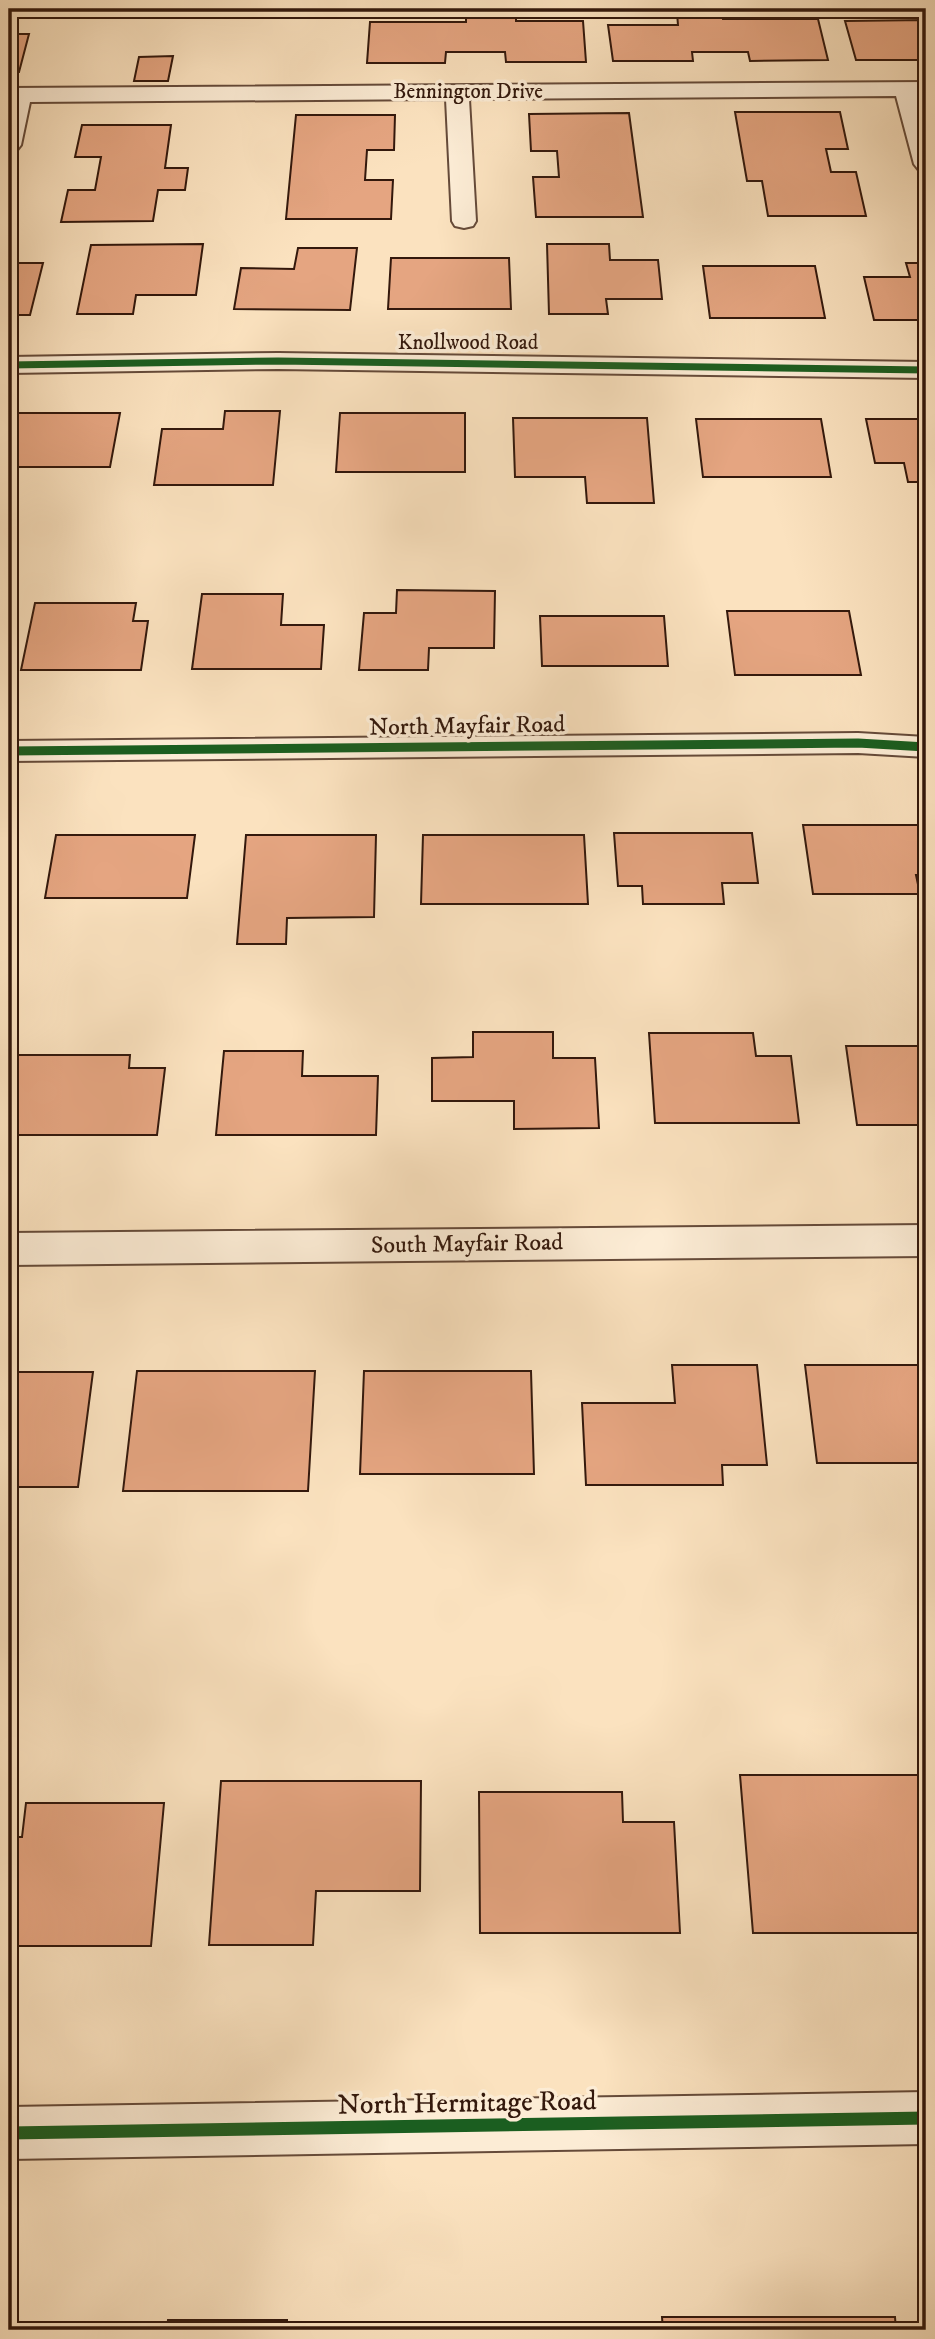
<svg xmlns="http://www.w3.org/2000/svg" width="935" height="2339" viewBox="0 0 935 2339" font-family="'IM FELL DW Pica',serif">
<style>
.building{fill:#e5a581;stroke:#33180c;stroke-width:2}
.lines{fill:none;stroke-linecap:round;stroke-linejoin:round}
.minor-casing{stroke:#654a39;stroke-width:4}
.minor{fill:#fcecd5;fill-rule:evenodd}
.cycleway-far2-casing{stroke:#fcecd5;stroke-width:10}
.cycleway-far1-casing{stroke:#fcecd5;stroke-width:12}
.cycleway-casing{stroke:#fcecd5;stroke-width:18}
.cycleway-far2{stroke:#1b5e20;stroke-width:7}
.cycleway-far1{stroke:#1b5e20;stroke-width:9}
.cycleway{stroke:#1b5e20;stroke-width:13}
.labels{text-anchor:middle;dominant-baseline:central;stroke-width:7;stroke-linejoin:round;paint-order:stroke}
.far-street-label{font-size:21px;fill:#33180c;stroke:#fcecd5}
.street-label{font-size:24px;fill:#33180c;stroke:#fcecd5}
.near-street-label{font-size:28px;fill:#33180c;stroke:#fcecd5}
</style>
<rect width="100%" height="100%" fill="#fbe2bf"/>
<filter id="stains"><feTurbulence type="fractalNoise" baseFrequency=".00286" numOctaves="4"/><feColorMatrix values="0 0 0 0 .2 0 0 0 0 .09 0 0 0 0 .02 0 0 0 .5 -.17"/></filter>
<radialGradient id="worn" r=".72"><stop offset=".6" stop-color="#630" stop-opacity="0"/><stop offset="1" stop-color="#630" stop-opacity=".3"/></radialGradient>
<!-- building -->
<g class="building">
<polygon points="677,13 722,13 723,19 818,19 828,60 750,61 748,52 692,52 693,61 613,61 608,25 678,25"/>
<polygon points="516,14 516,21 583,21 586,62 506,62 505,52 446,52 445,63 367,63 370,22 466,22 466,15"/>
<polygon points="926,20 926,60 856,60 845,21"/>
<polygon points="9,34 29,34 19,72 9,72"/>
<polygon points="173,56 168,81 134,81 139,57"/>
<polygon points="735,112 840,112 848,149 826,149 831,172 856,172 866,216 768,216 762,181 747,181"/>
<polygon points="629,113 643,217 536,217 533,177 559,177 557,151 531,151 529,114"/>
<polygon points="296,115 395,115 394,150 367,150 365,180 393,180 391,219 286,219"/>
<polygon points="82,125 171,125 165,168 188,168 185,190 158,190 153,221 61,222 68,190 95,190 101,157 75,157"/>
<polygon points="203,244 196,295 136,295 133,314 77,314 91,245"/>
<polygon points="547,244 609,244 610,260 658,260 662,299 606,299 608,314 549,314"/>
<polygon points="298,248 357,248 350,310 234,309 241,268 294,269"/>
<polygon points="391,258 509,258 511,309 388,309"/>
<polygon points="9,263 43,263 30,315 9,315"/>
<polygon points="906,263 926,263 926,320 874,320 864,277 910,277"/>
<polygon points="703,266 815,266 825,318 710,318"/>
<polygon points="225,411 280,411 273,485 154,485 162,429 223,429"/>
<polygon points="9,413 120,413 110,467 9,467"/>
<polygon points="340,413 465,413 465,472 336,472"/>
<polygon points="513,418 647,418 654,503 587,503 585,477 515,477"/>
<polygon points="696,419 821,419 831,477 703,477"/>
<polygon points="866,419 926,419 926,482 908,482 904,463 875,463"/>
<polygon points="397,590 495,591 494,648 429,648 428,670 359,670 364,613 396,613"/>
<polygon points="202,594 283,594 281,625 324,625 321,669 192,669"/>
<polygon points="35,603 136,603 133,621 148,621 141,670 21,670"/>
<polygon points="727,611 849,611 861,675 735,675"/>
<polygon points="540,616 664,616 668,666 542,666"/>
<polygon points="803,825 926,825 926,875 916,875 920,894 813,894"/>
<polygon points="614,833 752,833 758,883 722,883 724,904 643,904 642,886 618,886"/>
<polygon points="56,835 195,835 187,898 45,898"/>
<polygon points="246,835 376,835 374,917 287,918 286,944 237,944"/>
<polygon points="423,835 584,835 588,904 421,904"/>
<polygon points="473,1032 553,1032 553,1058 595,1058 599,1128 514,1129 514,1101 432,1101 432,1058 473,1057"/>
<polygon points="649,1033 753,1033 756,1056 791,1056 799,1123 655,1123"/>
<polygon points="846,1046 926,1046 926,1125 857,1125"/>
<polygon points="224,1051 303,1051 302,1076 378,1076 376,1135 216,1135"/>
<polygon points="16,1055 130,1055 129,1068 165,1068 157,1135 9,1135 9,1095"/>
<polygon points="672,1365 757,1365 767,1465 722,1465 723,1485 586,1485 582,1403 675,1403"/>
<polygon points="805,1365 926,1365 926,1463 817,1463"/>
<polygon points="137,1371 315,1371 308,1491 123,1491"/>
<polygon points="364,1371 531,1371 534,1474 360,1474"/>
<polygon points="9,1372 93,1372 78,1487 9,1487"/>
<polygon points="740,1775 918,1775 926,1836 926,1933 753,1933"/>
<polygon points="221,1781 421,1781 420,1891 316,1891 313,1945 209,1945"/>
<polygon points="479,1792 622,1792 623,1822 674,1822 680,1933 480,1933"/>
<polygon points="26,1803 164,1803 151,1946 9,1946 9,1837 22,1837"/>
<polygon points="662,2317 895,2317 896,2330 663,2330"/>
<polygon points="168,2320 287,2320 287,2330 167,2330"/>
<polygon points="364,2324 575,2324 576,2330 364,2330"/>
</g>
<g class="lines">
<!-- minor casing -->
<g class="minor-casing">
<g id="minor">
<polygon points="926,82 926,96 919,96 926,121 926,171 918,169 914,164 896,96 469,99 476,221 473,226 464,228 455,226 452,221 446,99 30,102 21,145 17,150 9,152 9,88"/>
<polygon points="278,353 926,362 926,378 278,369 9,373 9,357"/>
<polygon points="858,733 926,737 926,757 858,753 9,761 9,741"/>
<polygon points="926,1225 926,1256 9,1265 9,1233"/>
<polygon points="926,2092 926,2144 9,2159 9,2107"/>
</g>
</g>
<!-- minor -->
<use href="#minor" class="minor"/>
<!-- cycleway-far2 casing -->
<g class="cycleway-far2-casing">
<polyline id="cycleway-far2" points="9,365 278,361 926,370"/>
</g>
<!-- cycleway-far1 casing -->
<g class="cycleway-far1-casing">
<polyline id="cycleway-far1" points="9,751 858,743 926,747"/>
</g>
<!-- cycleway casing -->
<g class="cycleway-casing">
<polyline id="cycleway" points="9,2133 926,2118"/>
</g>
<!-- cycleway-far2 -->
<use href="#cycleway-far2" class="cycleway-far2"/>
<!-- cycleway-far1 -->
<use href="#cycleway-far1" class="cycleway-far1"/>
<!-- cycleway -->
<use href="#cycleway" class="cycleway"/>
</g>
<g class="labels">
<!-- far-street labels -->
<g class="far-street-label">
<text x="468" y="92">Bennington Drive</text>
<text x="468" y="343">Knollwood Road</text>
</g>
<!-- street labels -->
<g class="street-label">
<text transform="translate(467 726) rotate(-1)">North Mayfair Road</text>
<text transform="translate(467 1244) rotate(-1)">South Mayfair Road</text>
</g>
<!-- near-street labels -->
<g class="near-street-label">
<text transform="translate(467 2103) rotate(-1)">North Hermitage Road</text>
</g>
</g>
<!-- margin -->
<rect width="935" height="2339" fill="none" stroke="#fbe2bf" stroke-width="35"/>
<rect x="10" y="10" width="914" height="2318" fill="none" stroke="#33180c" stroke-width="3.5"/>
<rect x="18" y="18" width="900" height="2304" fill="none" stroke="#33180c" stroke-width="2"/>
<rect width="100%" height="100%" filter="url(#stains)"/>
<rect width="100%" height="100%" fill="url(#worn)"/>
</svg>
